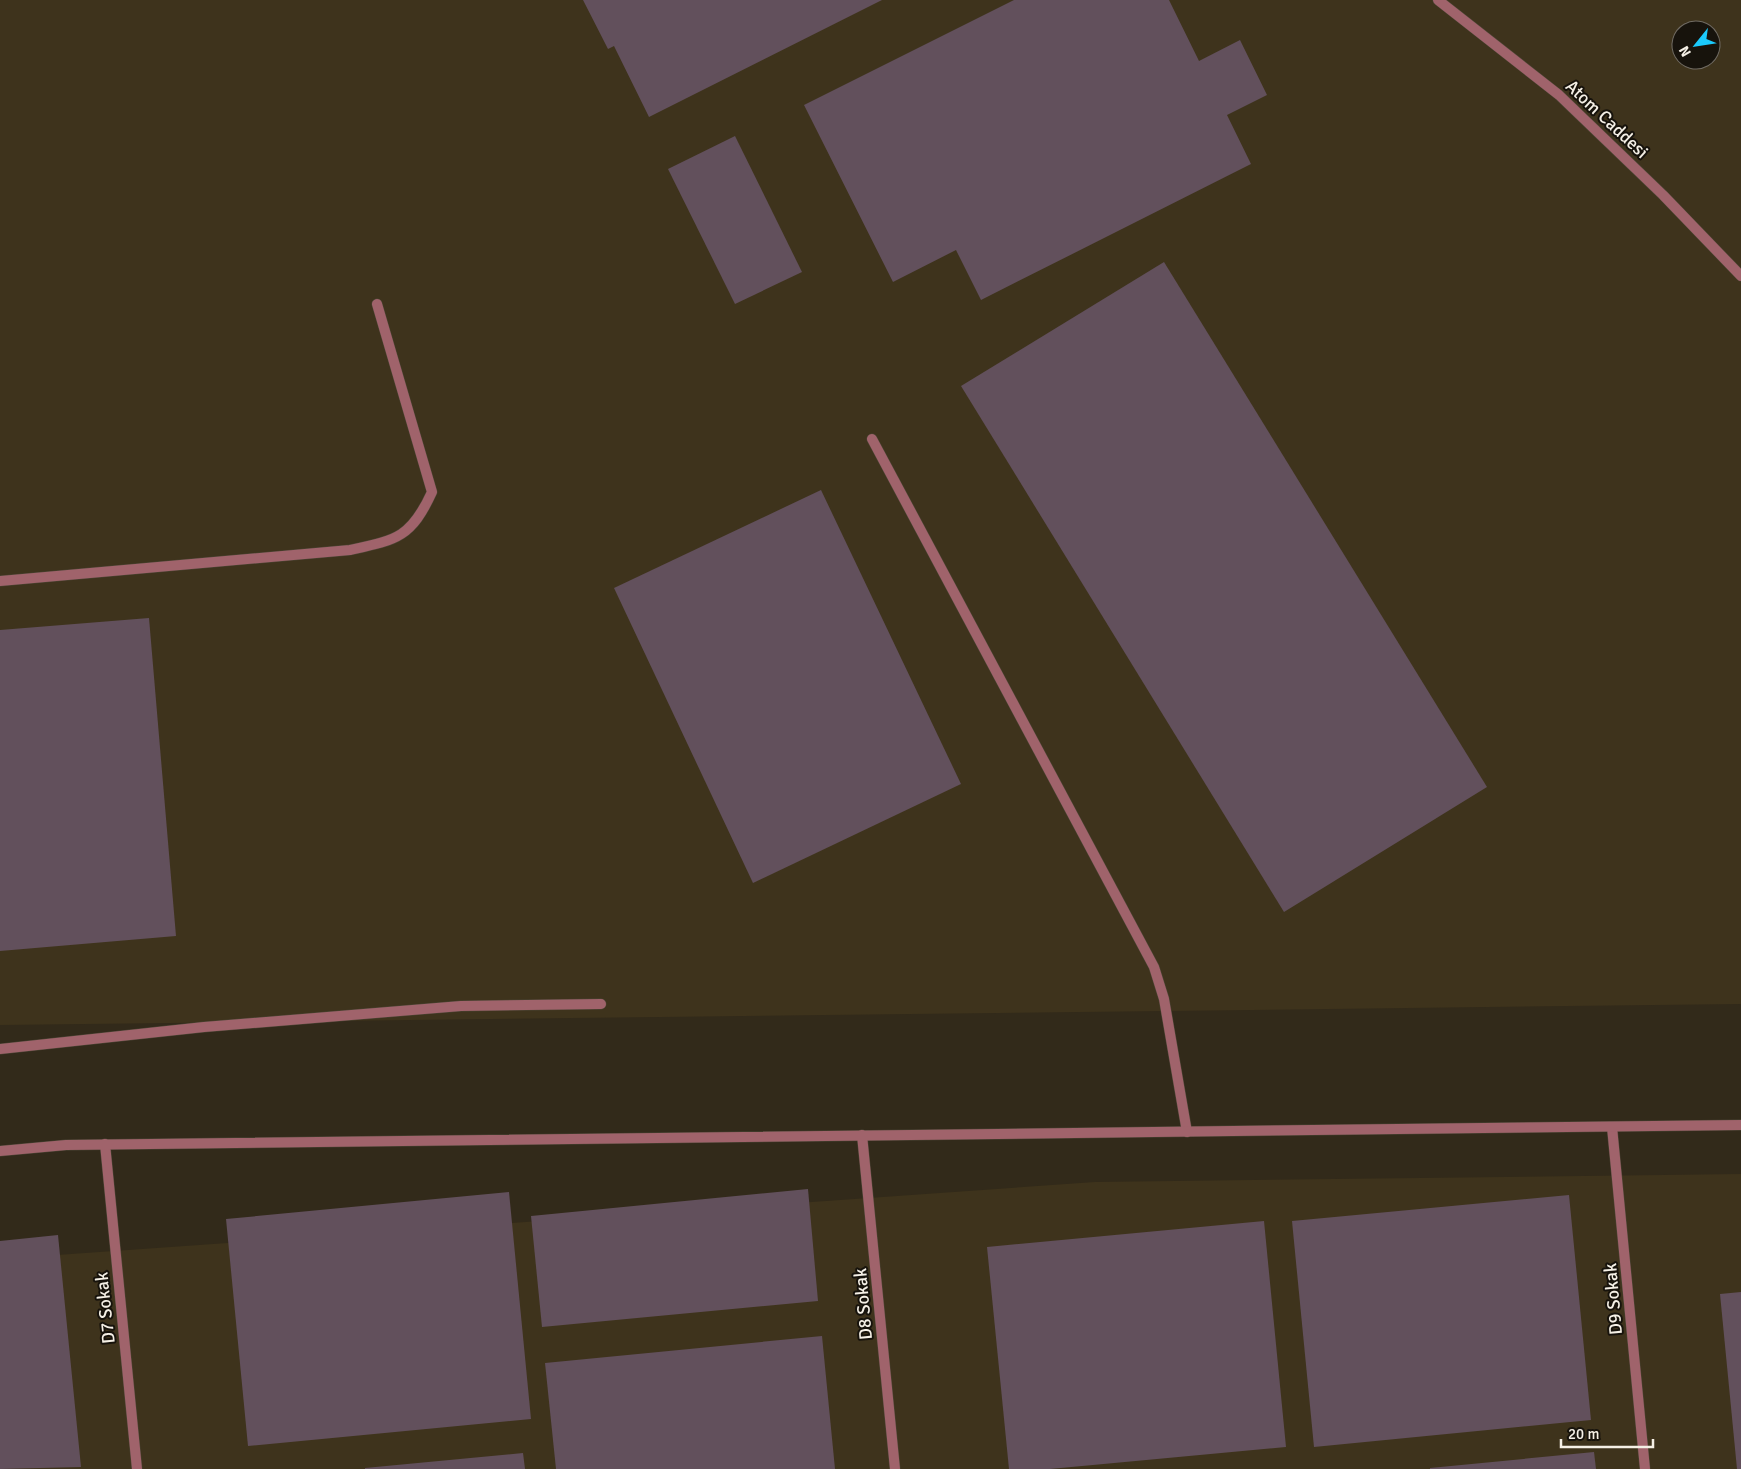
<svg xmlns="http://www.w3.org/2000/svg" width="1741" height="1469" viewBox="0 0 1741 1469" font-family="Signika,sans-serif">
<style>
.built{fill:#3e331c;fill-rule:evenodd}
.building{fill:#62505c}
.lines{fill:none;stroke-linecap:round;stroke-linejoin:round}
.service-casing{stroke:#4d4637;stroke-width:11}
.minor-casing{stroke:#4d4637;stroke-width:11}
.tertiary-casing{stroke:#4d4637;stroke-width:11}
.service{stroke:#a0636b;stroke-width:10}
.minor{stroke:#a0636b;stroke-width:10}
.tertiary{stroke:#a0636b;stroke-width:10}
.labels{text-anchor:middle;dominant-baseline:central;stroke-width:4;stroke-linejoin:round;paint-order:stroke}
.street-label{font-size:18px;fill:#f5f0e6;stroke:#17130c}
</style>
<rect width="100%" height="100%" fill="#322a1a"/>
<!-- built -->
<g class="built">
<path d="M0,0H1741V1004L0,1025ZM1681,30H1711V60H1681Z"/>
<polygon points="1741,1174 1741,1469 0,1469 0,1259 1095,1182"/>
</g>
<!-- building -->
<g class="building">
<polygon points="583,0 882,0 649,117 614,46 608,49"/>
<polygon points="1014,0 1169,0 1199,61 1240,40 1267,95 1227,115 1251,164 981,300 956,250 893,282 804,105"/>
<polygon points="735,136 802,272 735,304 668,169"/>
<polygon points="1164,262 1487,787 1284,912 961,386"/>
<polygon points="821,490 961,784 753,883 614,588"/>
<polygon points="149,618 176,936 0,951 0,630"/>
<polygon points="808,1189 818,1301 542,1327 531,1216"/>
<polygon points="509,1192 531,1419 248,1446 226,1219"/>
<polygon points="1569,1195 1591,1420 1314,1447 1292,1221"/>
<polygon points="1264,1221 1286,1447 1050,1469 1009,1469 987,1247"/>
<polygon points="58,1235 81,1467 0,1469 0,1241"/>
<polygon points="1741,1292 1741,1469 1737,1469 1720,1294"/>
<polygon points="822,1336 835,1469 556,1469 545,1363"/>
<polygon points="1594,1452 1596,1469 1430,1469 1430,1468"/>
<polygon points="523,1453 525,1469 365,1469 365,1468"/>
</g>
<g class="lines">
<!-- service casing -->
<g class="service-casing">
<g id="service">
<polyline points="872,439 1154,967 1164,999 1187,1132"/>
<path d="M0,581L350,550C396,540 411,538 432,492L377,304"/>
</g>
</g>
<!-- minor casing -->
<g class="minor-casing">
<g id="minor">
<polyline points="0,1049 204,1027 461,1006 601,1004"/>
<polyline points="1612,1127 1645,1469"/>
<polyline points="862,1135 895,1469"/>
<polyline points="105,1144 137,1469"/>
</g>
</g>
<!-- tertiary casing -->
<g class="tertiary-casing">
<g id="tertiary">
<polyline points="1438,0 1559,95 1663,195 1741,276"/>
<polyline points="0,1151 66,1145 1741,1125"/>
</g>
</g>
<!-- service -->
<use href="#service" class="service"/>
<!-- minor -->
<use href="#minor" class="minor"/>
<!-- tertiary -->
<use href="#tertiary" class="tertiary"/>
</g>
<g class="labels">
<!-- street labels -->
<g class="street-label">
<text transform="translate(1607 119) rotate(43)">Atom Caddesi</text>
<text transform="translate(1613 1299) rotate(-95)">D9 Sokak</text>
<text transform="translate(863 1304) rotate(-95)">D8 Sokak</text>
<text transform="translate(105 1308) rotate(-96)">D7 Sokak</text>
</g>
</g>
<!-- north arrow -->
<g transform="translate(1696 45) rotate(240)"><circle r="24" fill="#17130c" stroke="#706b63"/>
<path d="M0-4L9 19L0 12L-9 19Z" fill="#1bcafc"/>
<text y="-8" font-size="14" font-weight="bold" text-anchor="middle" fill="#f5f0e6">N</text>
</g>
<!-- scale -->
<path d="M1561 1439v8h92v-8" fill="none" stroke="#f5f0e6" stroke-width="2.5"/>
<text x="1568" y="1439" font-size="15" fill="#f5f0e6" stroke="#17130c" stroke-width="4" paint-order="stroke">20 m</text>
</svg>
